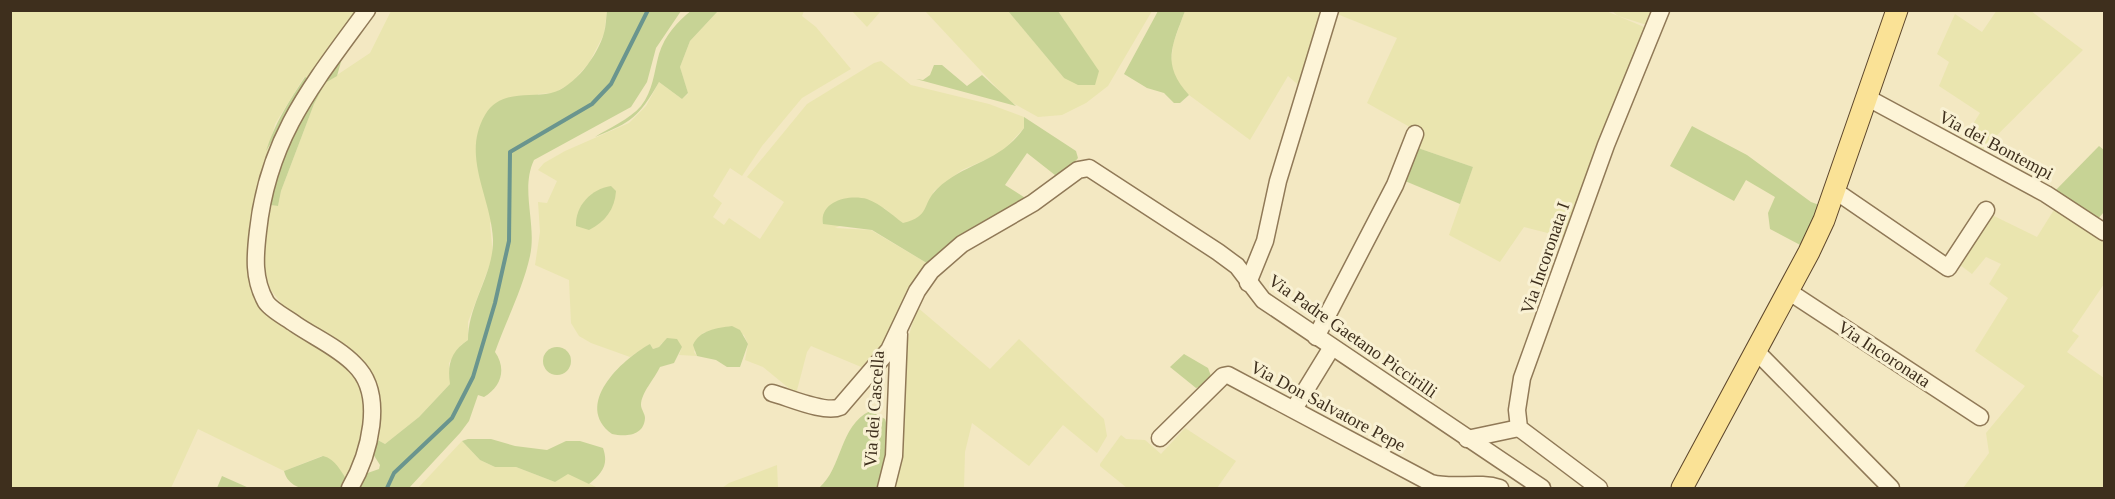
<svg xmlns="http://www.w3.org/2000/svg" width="2115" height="499" viewBox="0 0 2115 499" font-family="'Times New Roman',serif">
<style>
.farmland{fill:#eae5af}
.green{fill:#c7d395}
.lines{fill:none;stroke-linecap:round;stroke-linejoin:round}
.stream{stroke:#6a958e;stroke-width:4}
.minor-casing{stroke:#907957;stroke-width:19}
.major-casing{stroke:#5d462b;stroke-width:23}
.minor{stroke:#fdf4d7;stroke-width:16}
.major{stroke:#fae296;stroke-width:21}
.labels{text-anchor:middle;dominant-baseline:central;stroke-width:6;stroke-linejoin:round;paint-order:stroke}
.street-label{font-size:18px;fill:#3e2f1d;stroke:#f9f1d3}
</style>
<rect width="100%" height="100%" fill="#f3e8c2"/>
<!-- farmland -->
<g class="farmland">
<polygon points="1338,10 1604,10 1644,27 1649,32 1567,238 1524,227 1500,262 1449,235 1473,167 1418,148 1424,135 1367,103 1397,38 1337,14"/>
<polygon points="1997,10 2031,11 2083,50 1977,155 1961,143 1980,113 1939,86 1949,62 1937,54 1955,14 1982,32"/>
<polygon points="10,11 354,11 309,80 304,77 275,124 259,184 256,290 350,364 365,388 365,435 349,483 322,456 284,471 198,429 171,488 11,488"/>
<polygon points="391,11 607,11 604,34 589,63 571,83 554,93 538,94 490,224 493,256 468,322 468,340 461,345 449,363 450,384 419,417 385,444 374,438 376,396 284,307 270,289 262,259 270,205 278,206 281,191 314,104 325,83 370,53"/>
<polygon points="718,11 804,11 802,16 816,27 851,69 802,98 762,146 742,176 730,168 713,196 722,203 713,217 724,225 729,218 760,239 784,202 747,177 807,104 874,63 881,61 911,85 989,104 1024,117 1024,128 1001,153 962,170 934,191 927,209 919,219 903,224 884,208 835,228 871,230 930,265 880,354 866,369 811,346 807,352 796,394 763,367 745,360 748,344 744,335 721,328 703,333 694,352 697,356 679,355 682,347 662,343 659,347 653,349 650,344 630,357 591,343 579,336 571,323 569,280 535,265 540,232 538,202 547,203 557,181 538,170 544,163 565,151 629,123 646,106 659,82 682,99 688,94 680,67 690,41"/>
<polygon points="852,11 881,11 867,27"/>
<polygon points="925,11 1008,11 1064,78 1065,21 1058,11 1152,11 1108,86 1086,103 1062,115 1038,117 1009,101"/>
<polygon points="1185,11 1327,11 1303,89 1288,76 1250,140 1189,95 1174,79 1171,64 1173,44"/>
<polygon points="1612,11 1652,11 1647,25 1618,16"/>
<polygon points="2057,205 2104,237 2104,284 2072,331 2079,336 2067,352 2104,378 2104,488 1963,488 1989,453 1986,433 2025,386 1975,351 2008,298 1989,284 2001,264 1986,257 1972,274 1960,265 1984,220 1994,216 2037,237"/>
<polygon points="917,307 990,369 1019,339 1104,419 1107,436 1097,453 1063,425 1029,466 972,423 965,452 964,488 888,488 908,339"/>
<polygon points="1185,428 1236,461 1217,488 1127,488 1100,466 1100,464 1121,435 1126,439 1145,440 1161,454"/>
<polygon points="462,441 480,460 495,467 516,467 555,482 568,473 598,488 418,488"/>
<polygon points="777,465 778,488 722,488 729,483"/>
</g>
<!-- green -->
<g class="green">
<path d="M692,10L718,11L690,41L680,67L688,93L682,99L659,82C639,117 632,122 595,137C609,128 630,119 641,106C653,91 654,72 659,54C665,35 677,22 692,10Z"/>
<path d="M354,11H362L299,96L266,151C275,123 289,101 305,77L309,79Z"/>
<path d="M607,11H681L656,48L647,82L631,107L534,160C520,190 537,224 530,256C523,288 506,321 495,352C507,369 501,387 484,397L478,395L469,421L460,433L409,488H353L359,476L379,469L380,465L373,454L374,438L385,444L419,417L450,384C447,365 451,351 468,340C468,304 494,274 493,239C491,197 461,156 485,115C500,89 528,98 551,93C574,88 598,55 604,33C606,26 606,18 607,11Z"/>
<polygon points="1008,11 1058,11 1099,71 1095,85 1078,85 1064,78"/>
<path d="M1158,11H1185C1172,46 1161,64 1189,95L1180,103H1174L1164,93L1147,88L1124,74Z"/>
<path d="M344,51L337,76L325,83L314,104L281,191L278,206L270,205C275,141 309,101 344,51Z"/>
<polygon points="934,65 942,65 967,86 982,75 1016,106 916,79 923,80 930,75"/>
<path d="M1024,117L1076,151L1078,158L1060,179L1027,153L1005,185L1030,201L930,265L872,230L823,224C819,201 849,194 867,199C881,204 892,215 903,223C931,216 921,205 937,189C965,162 1000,163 1024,128Z"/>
<polygon points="1692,126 1747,155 1811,202 1822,206 1804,247 1770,229 1768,213 1775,197 1746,180 1734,201 1670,166"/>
<polygon points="2099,146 2104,150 2104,212 2095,222 2052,194"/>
<polygon points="1418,148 1473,167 1460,204 1405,181"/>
<path d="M611,186L616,191C615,209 605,222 589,230L576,226C575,206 591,189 611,186Z"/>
<path d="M732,326L740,330L748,344L740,367H727L716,360L697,356L693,345C700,330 716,328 732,326Z"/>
<path d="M667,338L677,339L682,347L674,363L660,367C655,378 641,393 641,405C641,409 645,414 645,418C644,436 626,437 612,434C573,405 621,360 650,344L653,349L659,347Z"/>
<circle cx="557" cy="361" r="14"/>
<polygon points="1184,354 1208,368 1211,376 1202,386 1196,388 1170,367"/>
<path d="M870,411L885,419C893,443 886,465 880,488H819C843,467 839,426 870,411Z"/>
<path d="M468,439H491L515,446L547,450L566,441H580L603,448C609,465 602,473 589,484L568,474L555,482L516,467H495L480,460L462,441Z"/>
<path d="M323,456C336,459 341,472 349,483L346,488C324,488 291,497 284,471Z"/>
<polygon points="222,476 249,488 217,488"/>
</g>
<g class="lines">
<!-- stream -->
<polyline class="stream" points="387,488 394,473 452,418 473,377 495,303 509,241 510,152 592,104 611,84 648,10"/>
<!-- minor casing -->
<g class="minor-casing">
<g id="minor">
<polyline points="1866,97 2046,194 2104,232"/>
<polyline points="1834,190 1948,268 1986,210"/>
<polyline points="1248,283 1265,241 1278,181 1330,10"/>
<polyline points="1788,291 1980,417"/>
<polyline points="1316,337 1395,185 1415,134"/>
<polyline points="1756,351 1891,488"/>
<path d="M772,393C788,397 825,414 840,407L889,350L917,291L931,271L962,244L1033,203L1078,170L1089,168L1218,252L1237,266L1263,300L1542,488"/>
<polyline points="1294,409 1332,347"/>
<path d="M1160,438L1223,376L1228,375L1431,483C1454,489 1478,481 1500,488"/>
<polyline points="1467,439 1519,428"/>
<path d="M350,488C369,455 386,395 355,365C339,348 314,337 295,324C287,318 271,310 266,302C253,279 255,256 258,231C268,137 313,84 367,10"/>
<polyline points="886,488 894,456 899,334"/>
<polyline points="1599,488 1519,428 1517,410 1522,378 1606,145 1661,10"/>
</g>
</g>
<!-- major casing -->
<g class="major-casing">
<polyline id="major" points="1682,488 1809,252 1824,220 1897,10"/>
</g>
<!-- minor -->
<use href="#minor" class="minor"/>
<!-- major -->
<use href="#major" class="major"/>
</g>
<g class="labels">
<!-- street labels -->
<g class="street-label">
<text transform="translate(1996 145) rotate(28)">Via dei Bontempi</text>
<text transform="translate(1545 258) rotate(-71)">Via Incoronata I</text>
<text transform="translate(1353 336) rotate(35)">Via Padre Gaetano Piccirilli</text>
<text transform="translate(1884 354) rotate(33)">Via Incoronata</text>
<text transform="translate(1328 406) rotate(28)">Via Don Salvatore Pepe</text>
<text transform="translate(874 409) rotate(-86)">Via dei Cascella</text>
</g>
</g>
<!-- border -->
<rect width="2115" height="499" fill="none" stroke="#3e2f1d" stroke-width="24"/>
</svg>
